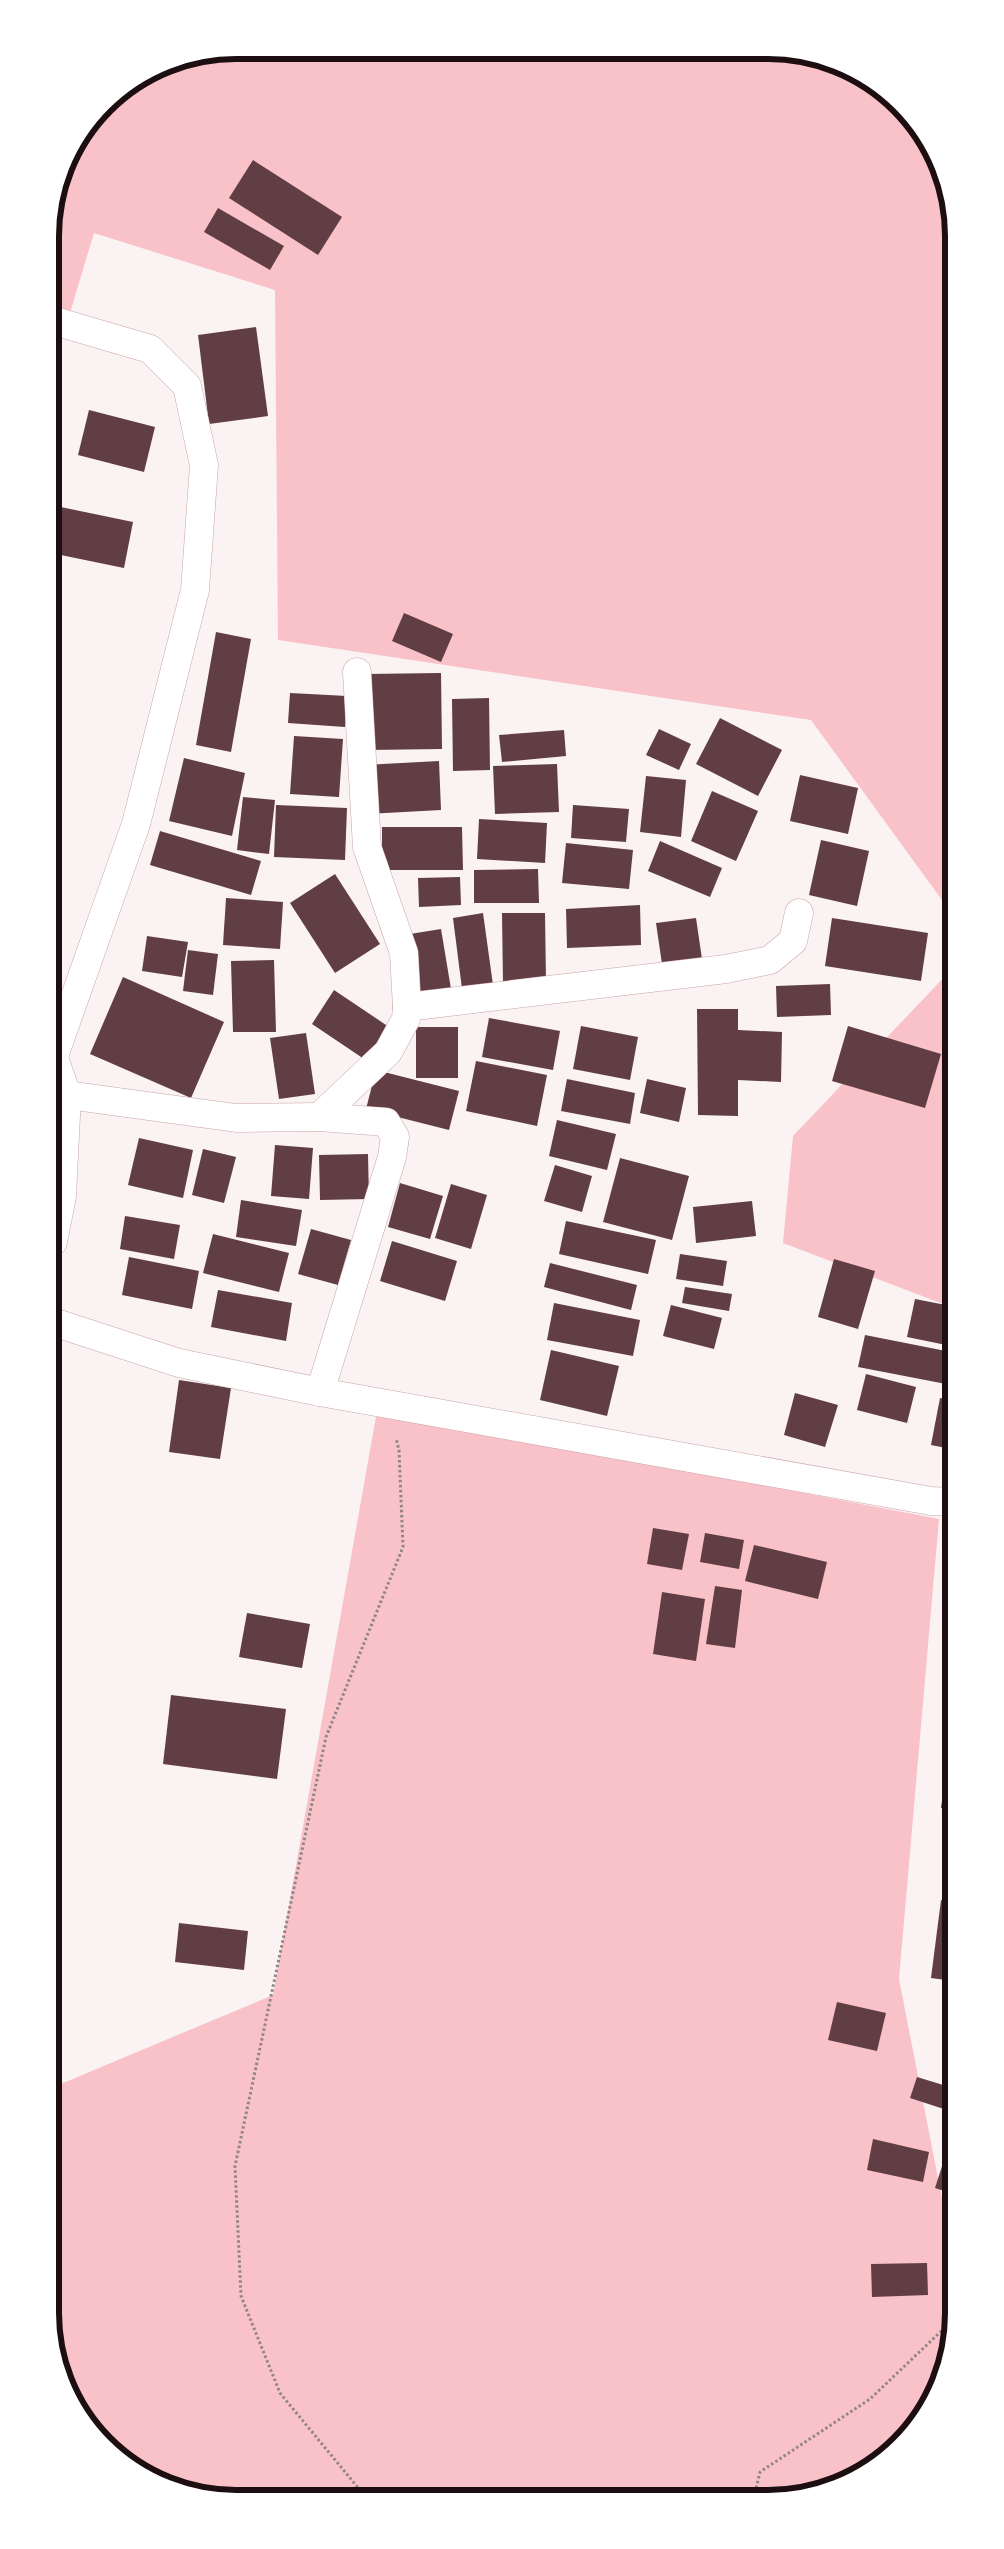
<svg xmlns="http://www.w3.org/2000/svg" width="1004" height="2549" viewBox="0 0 1004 2549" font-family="Cabin,sans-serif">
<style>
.grass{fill:#f9c2c8}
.building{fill:#603e43}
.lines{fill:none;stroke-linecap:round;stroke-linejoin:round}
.minor-casing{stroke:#cba3a8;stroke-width:29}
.path{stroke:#918587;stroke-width:3;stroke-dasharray:2.5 2.5;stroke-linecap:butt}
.minor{stroke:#fff;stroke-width:28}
.rim{fill:none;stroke:#1d0f11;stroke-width:6}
</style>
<rect width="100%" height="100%" fill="#fbf2f3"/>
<!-- grass -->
<g class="grass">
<polygon points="236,50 804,54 850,69 891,96 929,143 948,188 950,911 811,720 278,640 275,290 94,233 51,376 50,224 69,154 113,96 165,64"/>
<polygon points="950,971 951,1307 783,1243 793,1136"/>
<polygon points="377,1411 939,1519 899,1979 947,2224 953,2225 954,2325 944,2373 915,2426 871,2468 816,2493 200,2495 154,2480 113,2453 75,2406 56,2361 56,2086 273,1995"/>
</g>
<!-- building -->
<g class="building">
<polygon points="253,160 342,217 318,255 229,198"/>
<polygon points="218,208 284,246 270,270 204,232"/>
<polygon points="256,327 268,416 209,424 198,335"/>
<polygon points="89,410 155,427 144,472 78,455"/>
<polygon points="51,505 133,522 124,568 51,553"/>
<polygon points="404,613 453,634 441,662 392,641"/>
<polygon points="216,632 251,639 231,752 196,745"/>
<polygon points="441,673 442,749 367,750 366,674"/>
<polygon points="290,693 347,696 345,727 288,723"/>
<polygon points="489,698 490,770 453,771 452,699"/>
<polygon points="720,718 782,750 758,796 696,764"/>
<polygon points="659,729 691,744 679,770 646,755"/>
<polygon points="564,730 566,756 502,762 499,735"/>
<polygon points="294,736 343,739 339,797 290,794"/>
<polygon points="184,758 245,773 232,836 169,821"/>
<polygon points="439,761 441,810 367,814 364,765"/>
<polygon points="557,764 559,812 495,814 493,766"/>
<polygon points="800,775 858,788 848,834 790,821"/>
<polygon points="646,776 686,780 681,837 640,832"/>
<polygon points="712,791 758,811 736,861 691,841"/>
<polygon points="243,797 275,800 269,854 237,850"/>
<polygon points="276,805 347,808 345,860 274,857"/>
<polygon points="573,805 629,809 626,842 571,838"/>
<polygon points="479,819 547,823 545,863 477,859"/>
<polygon points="382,827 462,827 463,870 382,870"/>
<polygon points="160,831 261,861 251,895 150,865"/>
<polygon points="821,840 869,851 857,906 809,895"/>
<polygon points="660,841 722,868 710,897 648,871"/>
<polygon points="566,843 633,850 629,889 562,883"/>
<polygon points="538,869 539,903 474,903 474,870"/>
<polygon points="335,874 380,944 335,973 290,903"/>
<polygon points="460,877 461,905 419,907 418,878"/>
<polygon points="226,898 283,902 280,949 223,945"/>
<polygon points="640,905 641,945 567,948 566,909"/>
<polygon points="483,913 493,985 462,989 453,918"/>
<polygon points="502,913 545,913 546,983 503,984"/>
<polygon points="696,918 702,959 662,964 656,923"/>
<polygon points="832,918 928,933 921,981 825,966"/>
<polygon points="441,929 452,995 420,1000 410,934"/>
<polygon points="147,936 188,942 182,977 142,971"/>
<polygon points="188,950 218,954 213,995 183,991"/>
<polygon points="274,960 276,1032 233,1032 231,961"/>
<polygon points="123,977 224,1022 191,1098 90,1054"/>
<polygon points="830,984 831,1015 777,1017 776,986"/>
<polygon points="334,990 392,1029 370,1063 312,1024"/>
<polygon points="697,1009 738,1009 738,1030 782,1032 781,1082 738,1080 738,1116 698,1115"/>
<polygon points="489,1018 560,1031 553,1070 482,1057"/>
<polygon points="581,1026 638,1037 630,1080 573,1069"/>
<polygon points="848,1026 941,1054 925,1108 832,1081"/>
<rect x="416" y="1027" width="42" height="51"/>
<polygon points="306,1033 315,1094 279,1099 270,1038"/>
<polygon points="476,1061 547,1075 537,1126 466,1111"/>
<polygon points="376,1070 459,1091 449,1130 366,1109"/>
<polygon points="567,1079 635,1093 630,1124 561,1111"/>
<polygon points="647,1079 686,1088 679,1122 640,1113"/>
<polygon points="557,1120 616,1134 607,1170 549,1156"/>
<polygon points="139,1138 193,1150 183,1198 128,1185"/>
<polygon points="275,1145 313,1148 309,1199 271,1196"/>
<polygon points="203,1149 236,1157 224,1203 192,1195"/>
<polygon points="368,1154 369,1199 320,1200 319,1155"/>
<polygon points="620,1158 689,1176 672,1240 603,1222"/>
<polygon points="555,1165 592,1176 582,1212 544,1201"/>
<polygon points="400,1183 443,1196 430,1239 388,1227"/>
<polygon points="451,1184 487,1195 471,1249 435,1238"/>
<polygon points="241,1200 302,1210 296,1246 236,1237"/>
<polygon points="752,1201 756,1236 696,1243 693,1207"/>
<polygon points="125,1216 180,1225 174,1259 120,1249"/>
<polygon points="566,1221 656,1240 648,1274 559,1254"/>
<polygon points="311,1229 351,1240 338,1285 298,1274"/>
<polygon points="213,1234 289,1253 279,1292 203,1273"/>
<polygon points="392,1241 457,1261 445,1301 380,1281"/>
<polygon points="680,1254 727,1261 723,1286 676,1279"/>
<polygon points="129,1257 199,1271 192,1309 122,1295"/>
<polygon points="834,1259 875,1271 858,1329 818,1317"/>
<polygon points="550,1263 637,1285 631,1310 544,1287"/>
<polygon points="685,1287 732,1294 729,1311 682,1303"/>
<polygon points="218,1290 292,1303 286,1341 211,1327"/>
<polygon points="915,1299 951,1306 951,1346 907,1337"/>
<polygon points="554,1303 640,1320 633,1356 547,1340"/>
<polygon points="671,1305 722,1318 714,1349 663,1336"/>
<polygon points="865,1335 951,1352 946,1384 858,1367"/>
<polygon points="551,1350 619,1366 607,1416 540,1400"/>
<polygon points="866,1374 916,1387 907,1423 857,1410"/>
<polygon points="179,1380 231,1388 220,1459 169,1452"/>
<polygon points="795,1393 838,1405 825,1447 784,1435"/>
<polygon points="940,1398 951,1400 951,1449 931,1445"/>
<polygon points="653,1528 689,1534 682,1570 647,1564"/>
<polygon points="705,1533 744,1540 739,1569 700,1562"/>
<polygon points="754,1545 827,1562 818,1599 745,1581"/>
<polygon points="715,1586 742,1590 735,1648 706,1644"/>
<polygon points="662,1592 705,1599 696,1661 653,1654"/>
<polygon points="247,1613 310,1624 302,1668 239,1657"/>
<polygon points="171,1695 286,1709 277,1779 163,1764"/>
<polygon points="946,1770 952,1771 952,1810 941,1808"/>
<polygon points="941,1900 952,1902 953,1981 931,1978"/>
<polygon points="179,1923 248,1931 244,1970 175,1962"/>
<polygon points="837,2002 886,2013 877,2051 828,2040"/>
<polygon points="917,2077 953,2088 953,2112 910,2098"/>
<polygon points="953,2132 953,2194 935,2188"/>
<polygon points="873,2139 929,2152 923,2182 867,2170"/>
<polygon points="927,2263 928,2295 872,2297 871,2264"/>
</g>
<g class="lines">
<!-- minor casing -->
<g class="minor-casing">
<g id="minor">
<polyline points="51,320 150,349 187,386 204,465 195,590 136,824 54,1056"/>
<polyline points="407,1007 726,969 770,960 793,941 799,913"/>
<polyline points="53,1055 67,1095 62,1196 53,1242"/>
<polyline points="67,1095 236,1118 319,1117 386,1122 395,1137 392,1157 320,1392"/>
<polyline points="319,1117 388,1052 406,1019 407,1007 404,953 367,847 357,672"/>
<polyline points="53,1322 179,1363 320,1392 931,1501 951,1502"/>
</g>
</g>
<!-- path -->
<g class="path">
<polyline points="755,2493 760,2472 870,2399 954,2319"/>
<polyline points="364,2495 280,2393 241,2296 235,2166 326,1737 403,1547 399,1450 396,1438"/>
</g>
<!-- minor -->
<use href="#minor" class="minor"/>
</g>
<!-- crop -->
<path d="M0 0H1004V2549H0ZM236 59H768A177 177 0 0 1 945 236V2313A177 177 0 0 1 768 2490H236A177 177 0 0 1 59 2313V236A177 177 0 0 1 236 59Z" fill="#fff" fill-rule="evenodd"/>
<path class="rim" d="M236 59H768A177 177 0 0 1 945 236V2313A177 177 0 0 1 768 2490H236A177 177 0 0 1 59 2313V236A177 177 0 0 1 236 59Z"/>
</svg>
